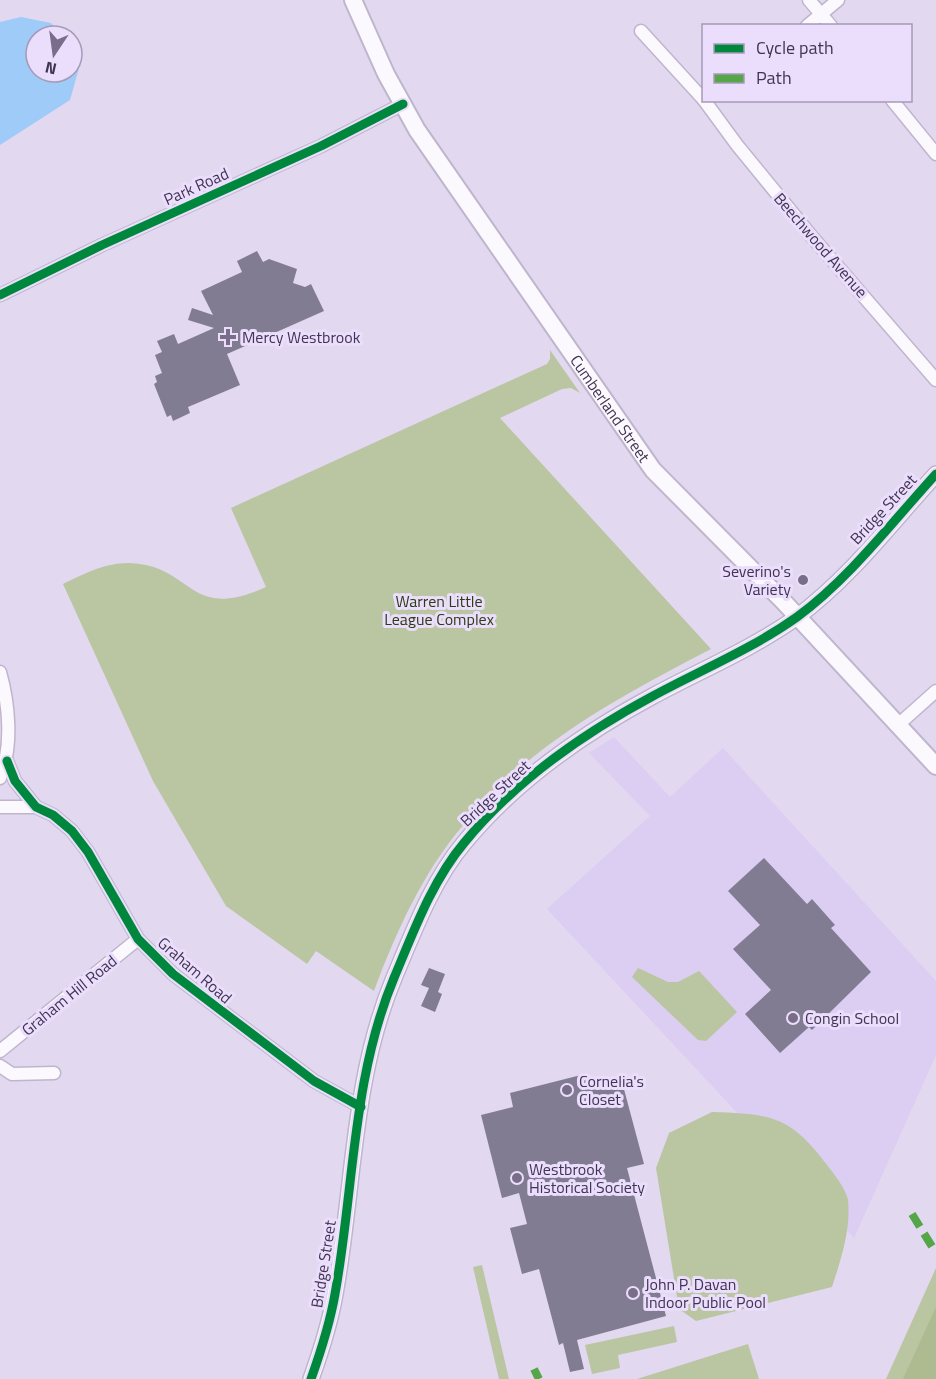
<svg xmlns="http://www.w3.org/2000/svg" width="936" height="1379" viewBox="0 0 936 1379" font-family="'Titillium Web',sans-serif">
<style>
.built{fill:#dccdf2}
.green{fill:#bac5a1}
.forest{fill:#aeba8f}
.water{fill:#9ecbf8}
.building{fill:#827c92}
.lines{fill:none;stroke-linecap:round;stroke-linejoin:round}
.minor-casing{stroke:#bfb5cd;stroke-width:15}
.tertiary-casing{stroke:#bfb5cd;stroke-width:18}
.secondary-casing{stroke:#bfb5cd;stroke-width:20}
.minor{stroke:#fbf9fd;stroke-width:12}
.tertiary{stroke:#fbf9fd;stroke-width:15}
.secondary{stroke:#fbf9fd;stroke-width:16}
.quiet{stroke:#55a549;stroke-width:8;stroke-dasharray:15 8;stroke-linecap:butt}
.cycleway-casing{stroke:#eadefc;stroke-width:13}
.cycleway{stroke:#00873e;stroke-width:9}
.poi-dot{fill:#796d89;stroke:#eadefc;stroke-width:2}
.labels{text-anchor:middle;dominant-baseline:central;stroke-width:6;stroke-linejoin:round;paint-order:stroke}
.street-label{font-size:16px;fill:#413452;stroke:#eadefc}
.poi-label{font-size:16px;fill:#413452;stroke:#eadefc;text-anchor:start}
.park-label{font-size:16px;fill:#2f3b13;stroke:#eadefc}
</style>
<rect width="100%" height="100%" fill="#e2d8f0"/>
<!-- built -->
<polygon class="built" points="614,737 670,797 723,748 936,981 936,1055 854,1238 547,909 650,816 589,753"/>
<!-- green -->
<g class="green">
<path d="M550,350L580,393L571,388L562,389L500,418L711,649C622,695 529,745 464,824C423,872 396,932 374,991L316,951L307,964L226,906L153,781L63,584C84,574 104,563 129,563C194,565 187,623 266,587L231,508L547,364L550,359Z"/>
<polygon points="638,968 668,982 678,982 699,971 737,1012 706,1041 698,1040 632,977"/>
<path d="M712,1112C772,1114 790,1116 827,1165C834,1174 846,1189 848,1200C851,1230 841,1259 832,1287L696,1321L679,1309L656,1168L669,1133Z"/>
<polygon points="482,1265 509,1379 499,1379 473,1267"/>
<polygon points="936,1268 936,1379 886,1379"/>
<polygon points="674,1326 677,1342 618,1355 620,1368 592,1374 585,1345"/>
<polygon points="748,1344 759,1379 637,1379"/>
</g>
<!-- forest -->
<polygon class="forest" points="936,1307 936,1379 903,1379"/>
<!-- water -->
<polygon class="water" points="21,17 51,23 62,36 36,36 36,72 72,72 72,52 79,68 70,100 0,145 0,22"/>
<!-- building -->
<g class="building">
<polygon points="257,251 263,262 269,259 297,269 293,283 305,287 311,284 324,311 227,354 240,385 188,407 190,413 173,421 171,415 167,417 154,384 157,382 155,376 162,373 155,355 162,352 157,341 174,334 178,344 214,328 188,320 192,308 213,315 201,291 242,272 237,261"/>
<polygon points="764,858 807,904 812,899 835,925 831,928 871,972 812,1030 809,1027 780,1053 745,1014 771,990 733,949 760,925 728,891"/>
<polygon points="429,968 445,974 438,992 442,994 435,1012 421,1006 429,988 421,985"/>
<polygon points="585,1074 589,1087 621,1078 644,1164 627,1168 666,1316 577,1340 584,1369 570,1372 563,1343 559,1345 539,1269 522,1274 510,1228 527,1224 519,1193 502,1198 481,1115 513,1107 510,1093"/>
</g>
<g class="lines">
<!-- minor casing -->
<g class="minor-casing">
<g id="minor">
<polyline points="809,0 831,26"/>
<polyline points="807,26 838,0"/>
<polyline points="641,31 704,100"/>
<polyline points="704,100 737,145 813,238 936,380"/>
<polyline points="892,100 936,154"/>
<polyline points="0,295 102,245 321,146 403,104"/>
<path d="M0,672C9,704 13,746 0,778"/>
<polyline points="899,724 936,691"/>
<polyline points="7,761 15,781 36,807 53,815 72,831 88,852 138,939 173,974 314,1081 361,1107"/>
<polyline points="0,807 36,807"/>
<polyline points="0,1051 138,939"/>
<polyline points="0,1066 12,1074 54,1073"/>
</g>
</g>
<!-- tertiary casing -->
<g class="tertiary-casing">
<path id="tertiary" d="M311,1379C321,1351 330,1323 335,1294C354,1189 352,1078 394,978C413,933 432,881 464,843C514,782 584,733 653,696C701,670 752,649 797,617C850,578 892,522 936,474"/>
</g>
<!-- secondary casing -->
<g class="secondary-casing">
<g id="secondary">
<path id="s1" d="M353,0L386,74L417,130L653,470L783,601L936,766"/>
</g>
</g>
<!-- minor -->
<use href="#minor" class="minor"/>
<!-- tertiary -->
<use href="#tertiary" class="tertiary"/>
<!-- secondary -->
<use href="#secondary" class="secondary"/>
<!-- quiet -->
<g class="quiet">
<polyline points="912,1214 936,1253"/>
<polyline points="534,1369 539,1379"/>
</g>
<!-- cycleway casing -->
<g class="cycleway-casing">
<g id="cycleway">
<polyline points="0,295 102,245 321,146 403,104"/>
<polyline points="7,761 15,781 36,807 53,815 72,831 88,852 138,939 173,974 314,1081 361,1107"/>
<path d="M311,1379C321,1351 330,1323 335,1294C354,1189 352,1078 394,978C413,933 432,881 464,843C514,782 584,733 653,696C701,670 752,649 797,617C850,578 892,522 936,474"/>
</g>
</g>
<!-- cycleway -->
<use href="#cycleway" class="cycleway"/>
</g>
<!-- markers -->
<g class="poi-dot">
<path d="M225 328h6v6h6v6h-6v6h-6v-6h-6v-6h6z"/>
<circle cx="803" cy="580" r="6"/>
<circle cx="793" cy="1018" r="6"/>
<circle cx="567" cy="1090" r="6"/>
<circle cx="517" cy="1178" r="6"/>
<circle cx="633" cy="1293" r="6"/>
</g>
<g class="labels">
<!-- street labels -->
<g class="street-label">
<text transform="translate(196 186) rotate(-24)">Park Road</text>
<text transform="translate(821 245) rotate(49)">Beechwood Avenue</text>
<text stroke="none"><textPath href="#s1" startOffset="484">Cumberland Street</textPath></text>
<text transform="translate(883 509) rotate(-47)">Bridge Street</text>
<text transform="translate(495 793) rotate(-43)">Bridge Street</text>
<text transform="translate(195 970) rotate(41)">Graham Road</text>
<text transform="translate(69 995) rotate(-39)">Graham Hill Road</text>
<text transform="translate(323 1264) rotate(-81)">Bridge Street</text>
</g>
<!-- poi labels -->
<g class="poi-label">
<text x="242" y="337">Mercy Westbrook</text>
<text x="791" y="571" text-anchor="end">Severino's<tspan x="791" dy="18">Variety</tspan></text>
<text x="805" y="1018">Congin School</text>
<text x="579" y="1081">Cornelia's<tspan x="579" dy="18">Closet</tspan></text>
<text x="529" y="1169">Westbrook<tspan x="529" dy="18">Historical Society</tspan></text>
<text x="645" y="1284">John P. Davan<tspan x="645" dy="18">Indoor Public Pool</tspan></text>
</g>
<!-- park labels -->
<g class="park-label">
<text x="439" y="601">Warren Little<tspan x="439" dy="18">League Complex</tspan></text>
</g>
</g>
<!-- legend -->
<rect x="702" y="24" width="210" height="78" fill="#eadefc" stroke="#a69ab8" stroke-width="1.5"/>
<rect x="714" y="44" width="30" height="9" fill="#00873e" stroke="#a69ab8" stroke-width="1.5"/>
<text x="756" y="54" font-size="18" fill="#413452">Cycle path</text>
<rect x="714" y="74" width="30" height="9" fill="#55a549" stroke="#a69ab8" stroke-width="1.5"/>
<text x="756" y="84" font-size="18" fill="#413452">Path</text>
<!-- north arrow -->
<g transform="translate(54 54) rotate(193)"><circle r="28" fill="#eadefc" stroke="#a69ab8" stroke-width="1.5"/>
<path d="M0-4.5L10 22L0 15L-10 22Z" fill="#796d89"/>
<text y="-9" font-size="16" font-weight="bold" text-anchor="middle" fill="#413452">N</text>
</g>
</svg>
